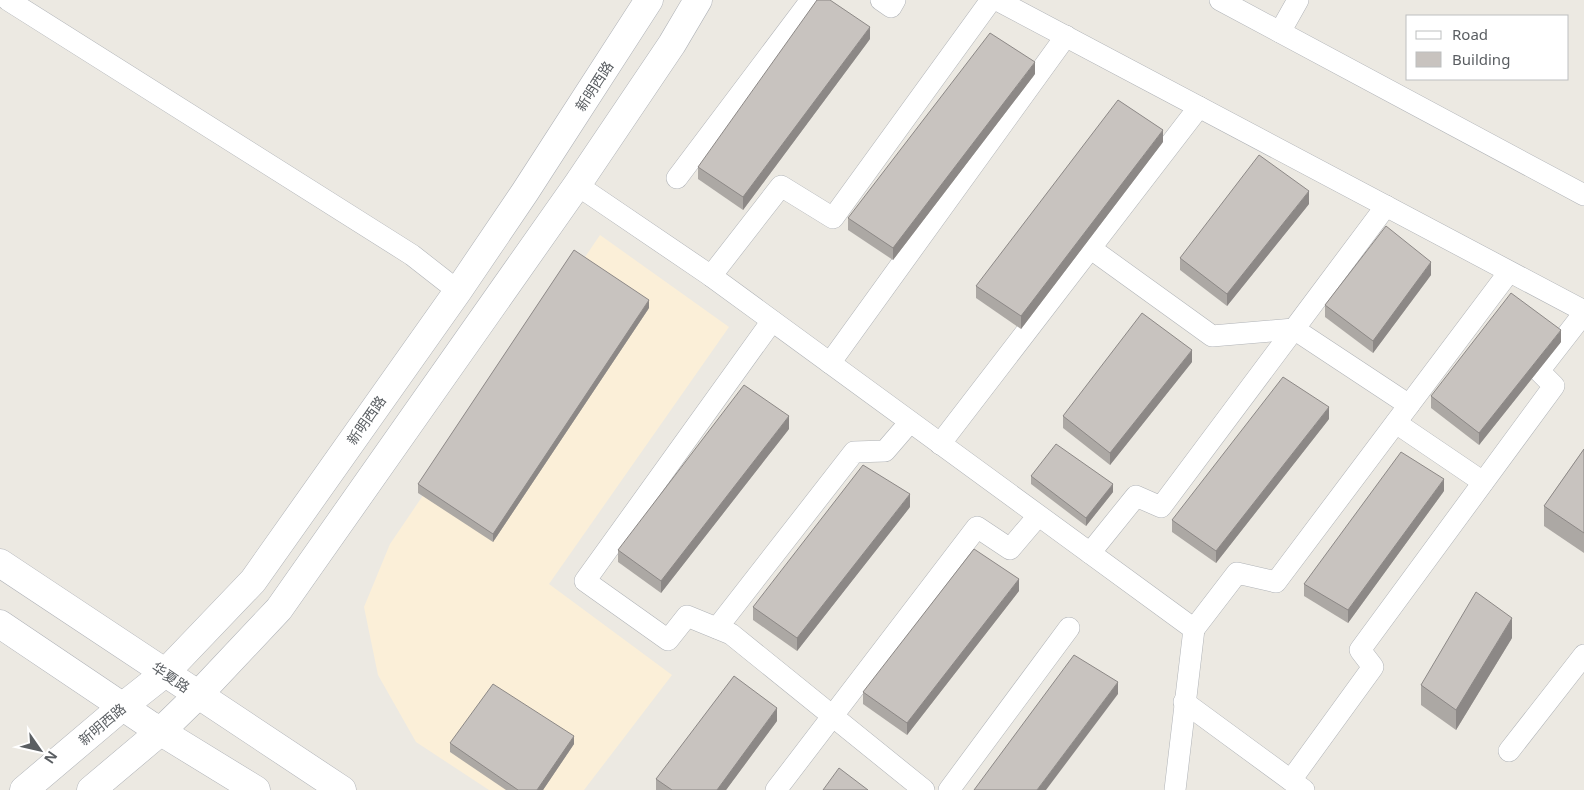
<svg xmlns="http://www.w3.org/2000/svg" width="1584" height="790" viewBox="0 0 1584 790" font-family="'Noto Sans','Noto Sans SC',sans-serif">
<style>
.commercial{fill:#fbefd8}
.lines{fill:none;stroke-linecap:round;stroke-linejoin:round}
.street-casing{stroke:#b0b3b7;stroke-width:22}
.secondary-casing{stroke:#afb2b7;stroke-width:29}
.street{stroke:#fff;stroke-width:21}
.secondary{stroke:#fff;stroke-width:28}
.wall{fill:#aca8a4}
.shaded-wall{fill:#8c8886}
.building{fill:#c8c3bf;stroke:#8c8886}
.labels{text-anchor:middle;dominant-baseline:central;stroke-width:4.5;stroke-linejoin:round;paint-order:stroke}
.street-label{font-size:14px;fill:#5a5e62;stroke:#fff}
</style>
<rect width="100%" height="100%" fill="#ece9e2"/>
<!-- commercial -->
<polygon class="commercial" points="600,235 729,327 549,584 672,675 584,790 489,790 416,742 378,675 364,607 390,544"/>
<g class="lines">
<!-- street casing -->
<g class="street-casing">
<g id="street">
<polyline points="8,0 412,255 458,291"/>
<polyline points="881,0 891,7 895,0"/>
<polyline points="997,0 1584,311"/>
<polyline points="1220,0 1584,195"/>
<polyline points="1280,32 1298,0"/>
<polyline points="677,178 811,0"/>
<polyline points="577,185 711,276 1194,629 1175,790"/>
<polyline points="1090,248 1212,336 1294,329 1409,405"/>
<polyline points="711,276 781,186 833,218 991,0"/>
<polyline points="772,321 585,581 668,640 687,616 731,634 924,790"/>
<polyline points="830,363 1066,36"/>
<polyline points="1396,423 1483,482"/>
<polyline points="940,444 1199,107"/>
<polyline points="1090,553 1136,496 1161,507 1386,206"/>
<polyline points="717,628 854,452 885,451 910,422"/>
<polyline points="1194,629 1237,573 1276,582 1509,272"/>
<polyline points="1184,702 1304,790"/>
<polyline points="1509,751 1584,655"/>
<polyline points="1291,780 1373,667 1360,650 1554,386 1539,371 1584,313"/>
<polyline points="776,790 977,527 1010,549 1038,516"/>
<polyline points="949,790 1069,628"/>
</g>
</g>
<!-- secondary casing -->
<g class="secondary-casing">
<g id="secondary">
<polyline points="0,563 342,790"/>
<polyline points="0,624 150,725 256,790"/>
<polyline points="24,790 122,707 165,673 253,581 458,291 525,192 649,0"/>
<polyline points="91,790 161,731 198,695 279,609 577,185 672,44 698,0"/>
</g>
</g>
<!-- street -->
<use href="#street" class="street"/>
<!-- secondary -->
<use href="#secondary" class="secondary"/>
</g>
<!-- wall -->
<g class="wall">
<polygon points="870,39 743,210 698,179 698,167"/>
<polygon points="1035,74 893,260 848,230 848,218"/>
<polygon points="1163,142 1021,329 976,298 976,286"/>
<polygon points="1309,204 1227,306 1180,270 1180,258"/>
<polygon points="1431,275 1373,353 1325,317 1325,305"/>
<polygon points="649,308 493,542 418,493 418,484"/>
<polygon points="1561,342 1479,445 1431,408 1431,396"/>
<polygon points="1192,362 1110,465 1063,428 1063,416"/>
<polygon points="1329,419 1216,563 1172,532 1172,520"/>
<polygon points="789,429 661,593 618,562 618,550"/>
<polygon points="1584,449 1584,553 1544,526 1544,506"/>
<polygon points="1031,476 1113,492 1086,526 1031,484"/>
<polygon points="1444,491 1348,623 1304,596 1304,584"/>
<polygon points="910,507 797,651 753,620 753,607"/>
<polygon points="1019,591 907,735 863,704 863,692"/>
<polygon points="1512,638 1456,730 1421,705 1421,685"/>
<polygon points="777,721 726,790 656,790 656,779"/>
<polygon points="450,743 574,744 543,790 506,790 450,752"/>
</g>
<!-- shaded-wall -->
<g class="shaded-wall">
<polygon points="870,27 870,39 743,210 743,197"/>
<polygon points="1035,62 1035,74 893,260 893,248"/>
<polygon points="1163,130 1163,142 1021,329 1021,316"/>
<polygon points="1309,191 1309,204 1227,306 1227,294"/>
<polygon points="1431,262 1431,275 1373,353 1373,341"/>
<polygon points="649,300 649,308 493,542 493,534"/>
<polygon points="1561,330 1561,342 1479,445 1479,433"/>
<polygon points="1192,350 1192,362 1110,465 1110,453"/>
<polygon points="1329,407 1329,419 1216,563 1216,551"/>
<polygon points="789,416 789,429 661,593 661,581"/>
<polygon points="1444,479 1444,491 1348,623 1348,610"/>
<polygon points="1113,484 1113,492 1086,526 1086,518"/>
<polygon points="910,494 910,507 797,651 797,638"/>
<polygon points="1019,579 1019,591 907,735 907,723"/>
<polygon points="1512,618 1512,638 1456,730 1456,710"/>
<polygon points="1118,682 1118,694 1046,790 1037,790"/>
<polygon points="777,708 777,721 726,790 717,790"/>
<polygon points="574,736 574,744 543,790 537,790"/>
</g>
<!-- building -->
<g class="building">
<polygon points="817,0 830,0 870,27 743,197 698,167"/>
<polygon points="990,33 1035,62 893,248 848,218"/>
<polygon points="1118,100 1163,130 1021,316 976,286"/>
<polygon points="1259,155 1309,191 1227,294 1180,258"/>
<polygon points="1386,226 1431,262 1373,341 1325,305"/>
<polygon points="574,250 649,300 493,534 418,484"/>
<polygon points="1511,293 1561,330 1479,433 1431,396"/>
<polygon points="1142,313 1192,350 1110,453 1063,416"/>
<polygon points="1283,377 1329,407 1216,551 1172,520"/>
<polygon points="744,385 789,416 661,581 618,550"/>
<polygon points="1056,444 1113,484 1086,518 1031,476"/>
<polygon points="1584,449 1584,533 1544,506"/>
<polygon points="1401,452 1444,479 1348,610 1304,584"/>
<polygon points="863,465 910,494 797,638 753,607"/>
<polygon points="974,549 1019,579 907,723 863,692"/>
<polygon points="1476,592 1512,618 1456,710 1421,685"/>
<polygon points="1074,655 1118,682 1037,790 974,790"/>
<polygon points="734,676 777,708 717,790 672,790 656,779"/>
<polygon points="493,684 574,736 537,790 518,790 450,743"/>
<polygon points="839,768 868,790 823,790"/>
</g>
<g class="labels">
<!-- street labels -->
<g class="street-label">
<text transform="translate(594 86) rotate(-57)">新明西路</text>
<text transform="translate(366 420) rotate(-55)">新明西路</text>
<text transform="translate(171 677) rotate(34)">华夏路</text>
<text transform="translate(102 724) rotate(-40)">新明西路</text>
</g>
</g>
<!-- legend -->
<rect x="1406" y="15" width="162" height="65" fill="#ffffff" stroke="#bdbfc0"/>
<rect x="1416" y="31" width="25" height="8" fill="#ffffff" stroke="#bdbfc0"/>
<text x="1452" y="40" font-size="15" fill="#5a5e62">Road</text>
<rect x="1416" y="52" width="25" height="15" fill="#c8c3bf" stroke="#bdbfc0"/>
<text x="1452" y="65" font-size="15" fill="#5a5e62">Building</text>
<!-- north arrow -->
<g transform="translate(40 750) rotate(124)" stroke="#ffffff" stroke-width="4" paint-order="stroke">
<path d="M0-4L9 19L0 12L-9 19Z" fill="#5a5e62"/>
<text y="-8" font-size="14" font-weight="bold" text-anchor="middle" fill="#5a5e62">N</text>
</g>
</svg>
